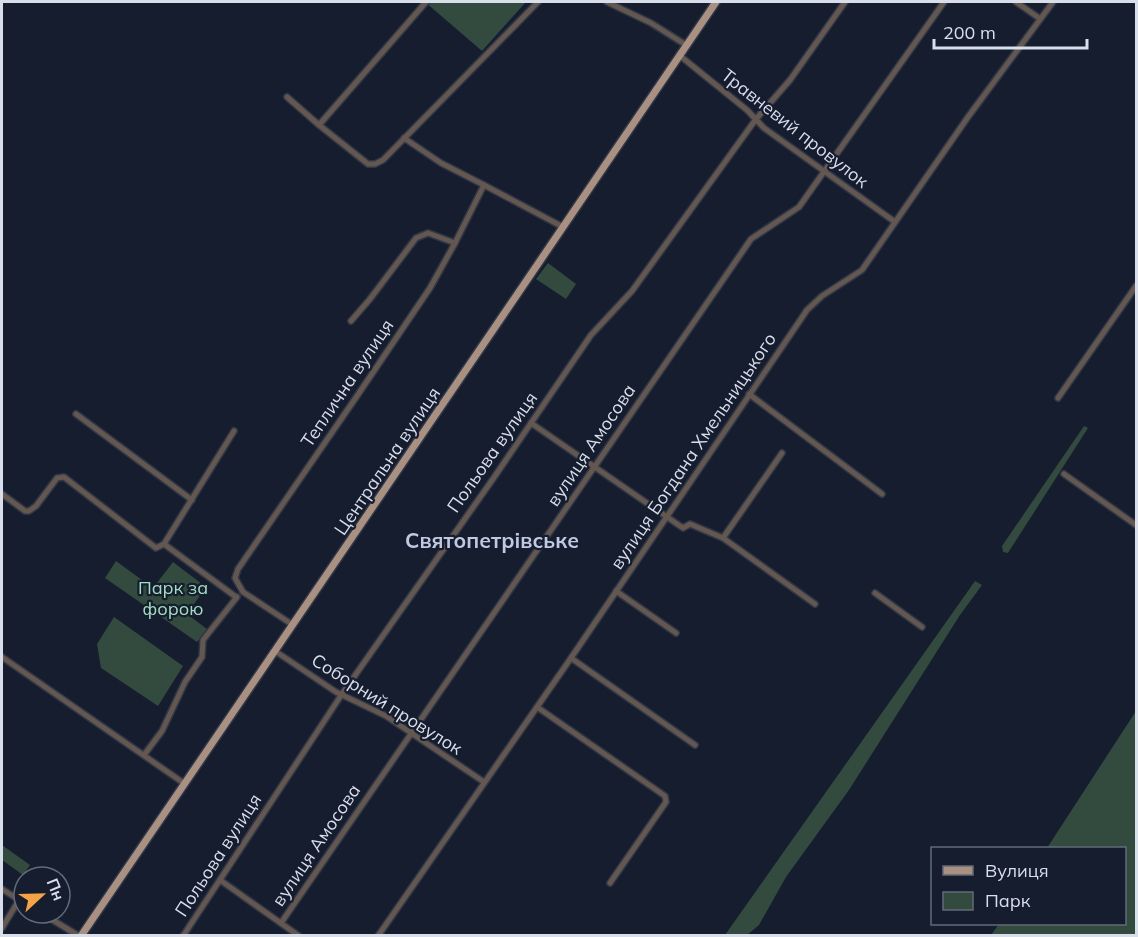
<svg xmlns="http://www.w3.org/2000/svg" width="1138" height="937" viewBox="0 0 1138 937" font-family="Mulish,sans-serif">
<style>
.green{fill:#334a3f}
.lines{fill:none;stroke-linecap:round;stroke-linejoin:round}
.minor-casing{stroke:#303848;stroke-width:8}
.major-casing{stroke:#303848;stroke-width:10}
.minor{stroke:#63574f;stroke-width:5}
.major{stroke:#aa9081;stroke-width:7}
.labels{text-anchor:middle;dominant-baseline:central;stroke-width:4.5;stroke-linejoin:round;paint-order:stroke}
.street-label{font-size:18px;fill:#d8deea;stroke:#151d2e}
.park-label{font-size:18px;fill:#a1dec1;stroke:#151d2e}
.quarter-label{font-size:21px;font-weight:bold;fill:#bfcae2;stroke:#151d2e}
</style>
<rect width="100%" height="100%" fill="#151d2e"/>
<!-- green -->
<g class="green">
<polygon points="425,2 526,2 482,51"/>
<polygon points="548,263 576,284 566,299 536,279"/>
<polygon points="1084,426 1088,428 1008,553 1003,552 1002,546"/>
<polygon points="116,561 153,588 173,562 206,587 187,614 207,629 197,642 105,578"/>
<polygon points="975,581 982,585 960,615 849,790 786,877 759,925 747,935 725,935"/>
<polygon points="114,617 183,666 158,706 101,668 97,644"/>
<polygon points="1136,711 1136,935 991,935 999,924 1124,924 1124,848 1047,848"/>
<polygon points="2,845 30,865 23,875 2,860"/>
</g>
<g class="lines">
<!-- minor casing -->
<g class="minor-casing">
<g id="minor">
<polyline points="426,2 319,125 368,164 375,164 383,160 538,2"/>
<polyline points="607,2 651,23 686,45"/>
<polyline points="1016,2 1039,18"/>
<polyline points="679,55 747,110 764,128 895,222"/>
<polyline points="287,97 319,125"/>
<polyline points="404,138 441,163 484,185"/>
<polyline points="351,321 370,299 416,238 428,233 455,243"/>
<polyline points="749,394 882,494"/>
<polyline points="1058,398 1136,286"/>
<polyline points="76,414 192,500"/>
<polyline points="531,423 683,528 690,524 723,538 782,453"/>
<polyline points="234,431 164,544 236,597"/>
<polyline points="1064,474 1136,525"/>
<polyline points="2,494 25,511 29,511 36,506 57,478 64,477 156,548 164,544"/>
<polyline points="723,538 815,604"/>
<polyline points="616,591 676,633"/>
<polyline points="875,593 922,627"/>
<polyline points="293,625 243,592 235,578 238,569 357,396 430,288 455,243 484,185 563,227"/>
<polyline points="275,651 336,692 386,716 484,782"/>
<polyline points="2,657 185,784"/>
<polyline points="571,658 695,745"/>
<polyline points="537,707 665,796 666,802 610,883"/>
<polyline points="144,755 162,731 185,682 202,657 203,640 237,597"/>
<polyline points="220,880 299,936"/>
<polyline points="2,889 24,903"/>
<polyline points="41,913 79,936"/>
<polyline points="281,923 751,239 799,207 944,2"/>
<polyline points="2,928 19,900"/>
<polyline points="183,936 342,694 495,476 591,335 632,291 756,119 790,80 845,2"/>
<polyline points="378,936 571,658 807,310 822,296 862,270 968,117 1053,2"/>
</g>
</g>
<!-- major casing -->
<g class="major-casing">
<polyline id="major" points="81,936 716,2"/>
</g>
<!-- minor -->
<use href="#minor" class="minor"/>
<!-- major -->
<use href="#major" class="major"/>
</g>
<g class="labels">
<!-- street labels -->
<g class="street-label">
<text transform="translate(795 128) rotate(38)">Травневий провулок</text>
<text transform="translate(347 383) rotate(-56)">Теплична вулиця</text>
<text transform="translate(591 445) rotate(-56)">вулиця Амосова</text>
<text transform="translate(693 451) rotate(-56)">вулиця Богдана Хмельницького</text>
<text transform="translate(492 452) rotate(-55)">Польова вулиця</text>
<text transform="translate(387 461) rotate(-56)">Центральна вулиця</text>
<text transform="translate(387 704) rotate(32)">Соборний провулок</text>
<text transform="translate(316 845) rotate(-56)">вулиця Амосова</text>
<text transform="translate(218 855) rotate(-57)">Польова вулиця</text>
</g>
<!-- park labels -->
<g class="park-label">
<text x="173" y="587">Парк за<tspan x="173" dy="21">форою</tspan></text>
</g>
<!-- quarter labels -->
<g class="quarter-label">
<text x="492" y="540">Святопетрівське</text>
</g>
</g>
<!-- border -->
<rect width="1138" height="937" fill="none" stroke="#d8deea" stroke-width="6"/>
<!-- legend -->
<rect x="931" y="847" width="195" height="78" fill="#151d2e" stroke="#636a79" stroke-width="1.5"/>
<rect x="943" y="866" width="30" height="9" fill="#aa9081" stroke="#636a79" stroke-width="1.5"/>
<text x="985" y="877" font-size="18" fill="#d8deea">Вулиця</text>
<rect x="943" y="892" width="30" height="18" fill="#334a3f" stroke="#636a79" stroke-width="1.5"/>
<text x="985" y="907" font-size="18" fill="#d8deea">Парк</text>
<!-- north arrow -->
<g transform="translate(42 895) rotate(68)"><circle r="28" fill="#151d2e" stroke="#636a79" stroke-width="1.5"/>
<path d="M0-4.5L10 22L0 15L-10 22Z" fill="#f5a345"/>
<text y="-9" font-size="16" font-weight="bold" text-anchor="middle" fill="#d8deea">Пн</text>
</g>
<!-- scale -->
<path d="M934 39v9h153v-9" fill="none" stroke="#d8deea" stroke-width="3"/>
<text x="943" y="39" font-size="18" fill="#d8deea" stroke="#151d2e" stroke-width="4.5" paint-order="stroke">200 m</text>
</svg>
